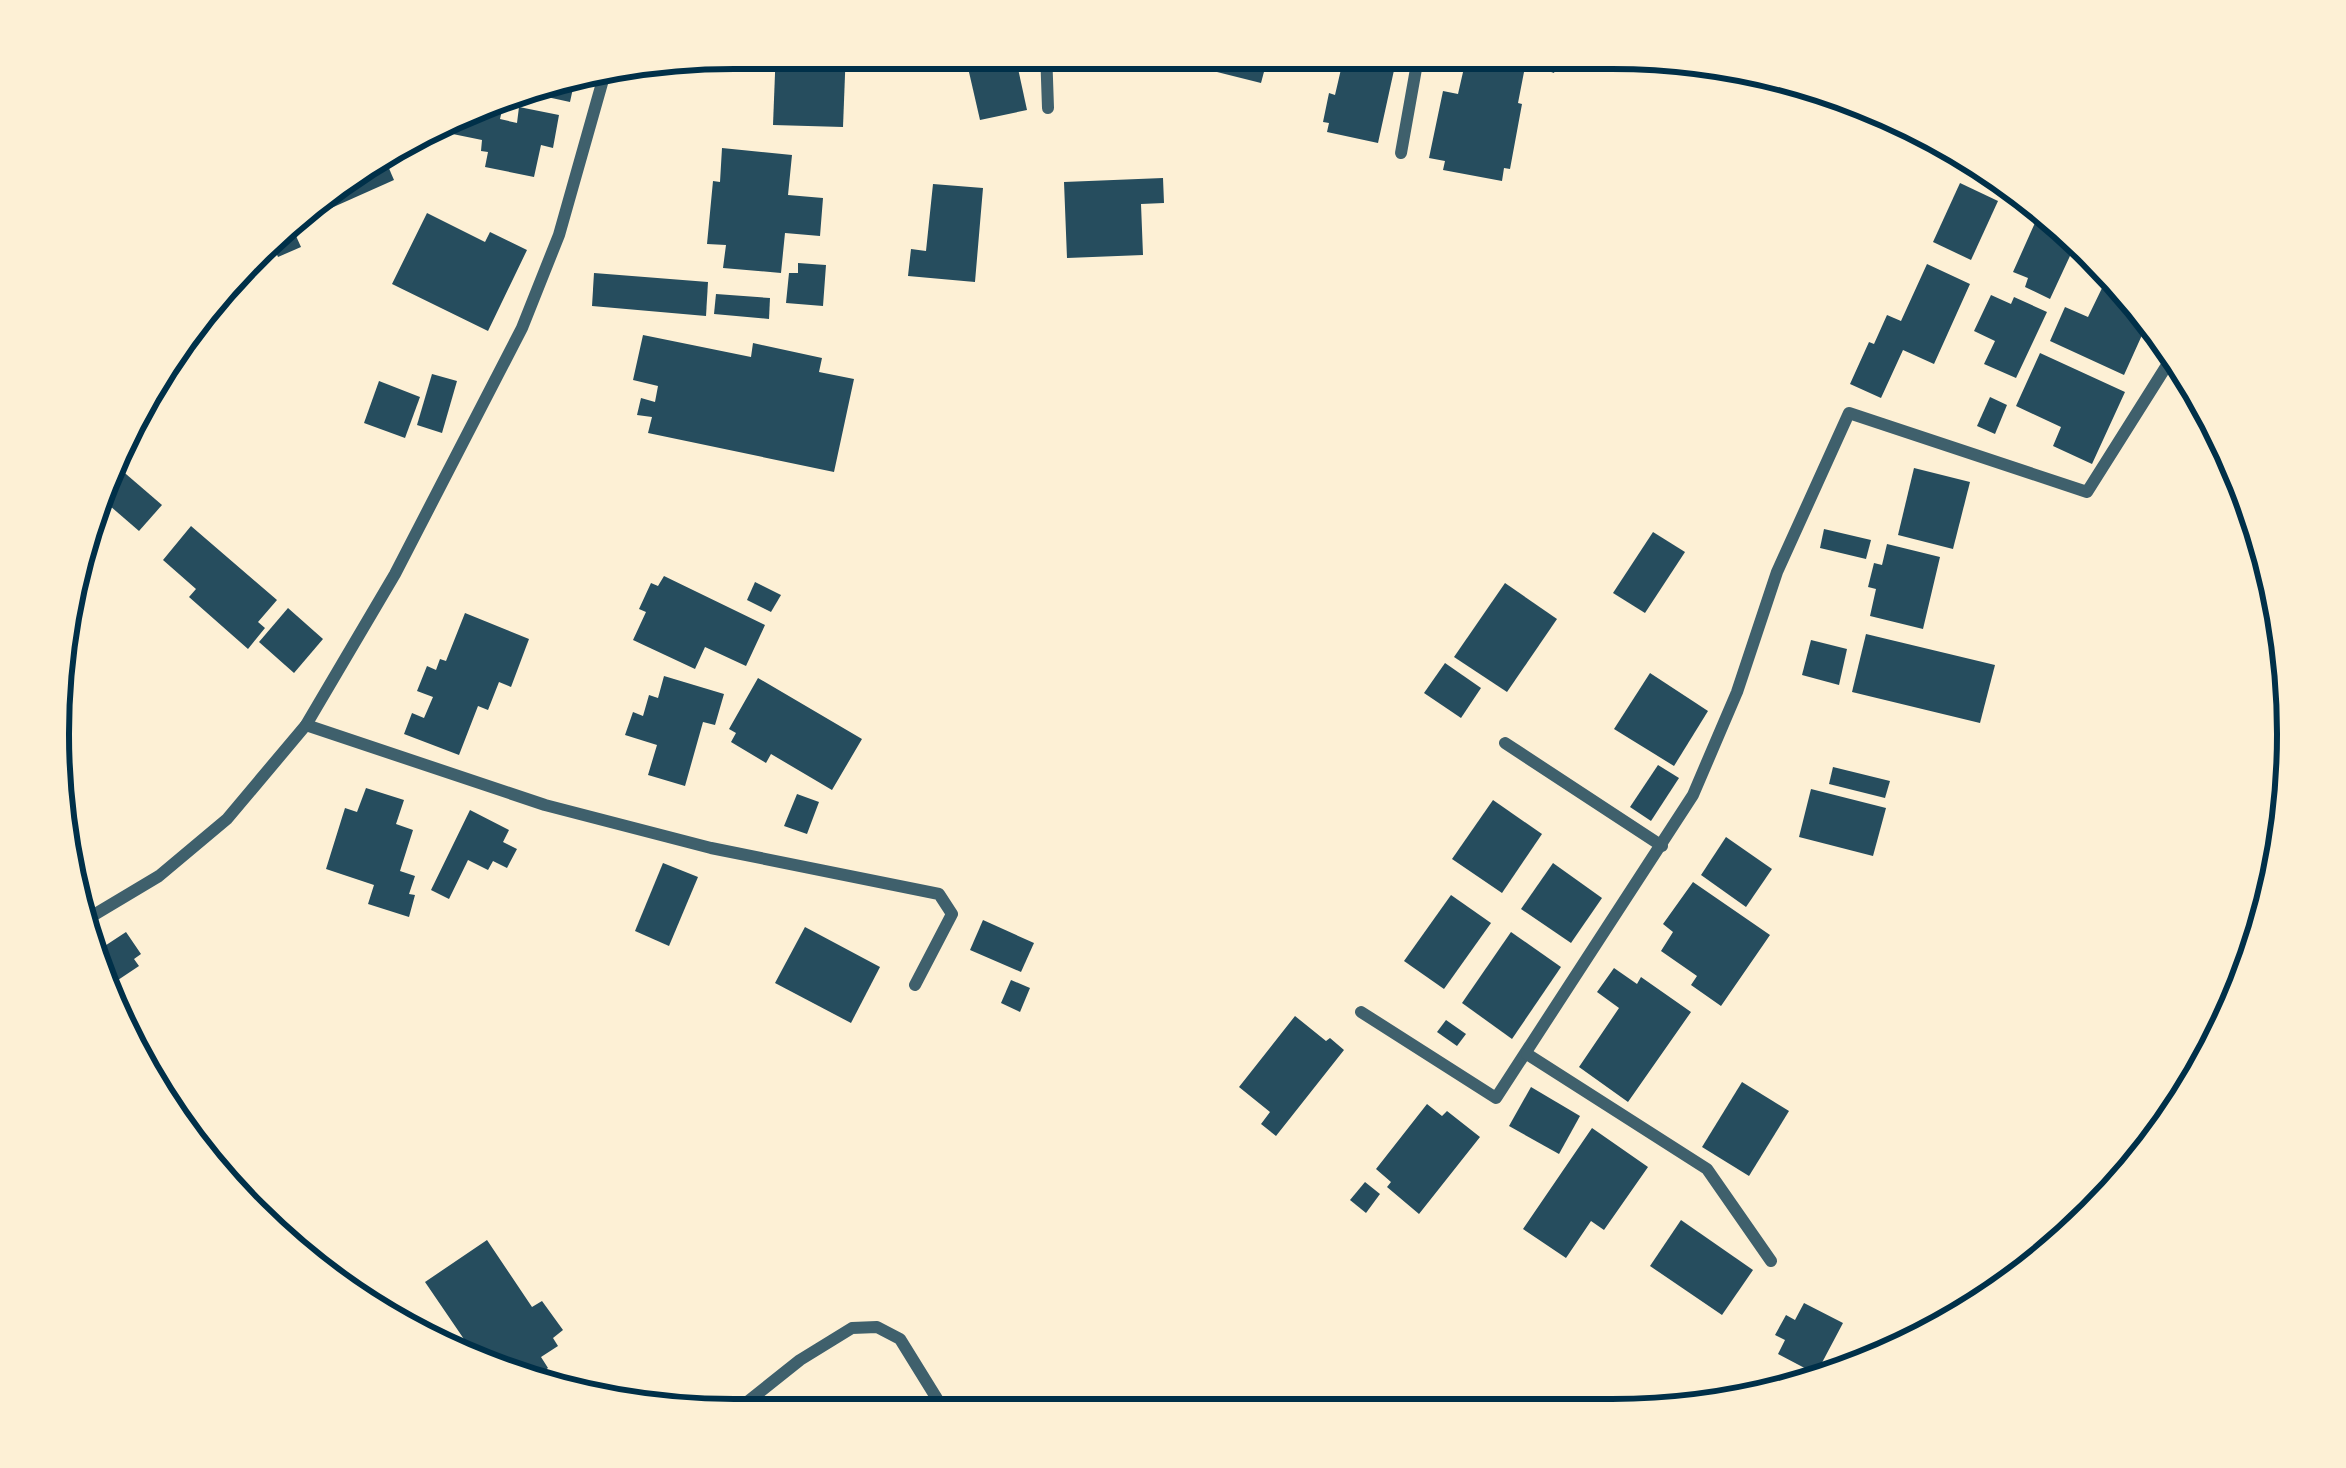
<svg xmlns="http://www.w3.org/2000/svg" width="2346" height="1468" viewBox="0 0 2346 1468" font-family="Lato,sans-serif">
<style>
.building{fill:#264d5e}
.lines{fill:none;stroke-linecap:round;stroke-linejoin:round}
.minor{stroke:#3f606c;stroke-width:12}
.rim{fill:none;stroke:#003049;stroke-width:6}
</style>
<rect width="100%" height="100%" fill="#fdf0d5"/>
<!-- building -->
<g class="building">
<polygon points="776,48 846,49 843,127 773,125"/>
<polygon points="1014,50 1027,110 980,120 966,59"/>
<polygon points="1197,51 1261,51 1269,53 1261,83 1193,66"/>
<polygon points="1345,52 1398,52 1378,143 1327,132 1329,123 1323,122 1329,93 1335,95"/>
<polygon points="1497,53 1561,53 1554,73"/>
<polygon points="1466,59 1524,72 1518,103 1522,104 1510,169 1504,168 1502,181 1443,170 1445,161 1429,158 1443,91 1458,94"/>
<polygon points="563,76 575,79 570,102 524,92 527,82"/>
<polygon points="480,101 503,106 500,119 517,123 519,107 559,115 553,148 541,145 534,177 485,167 488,152 481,151 482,140 438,131 440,121"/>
<polygon points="722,148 792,155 788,195 823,198 820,236 785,233 781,273 723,268 726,245 707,244 713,181 720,182"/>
<polygon points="381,150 394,180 329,209 322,192 352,164"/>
<polygon points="1163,178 1164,203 1141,204 1143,255 1067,258 1064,182"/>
<polygon points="1960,183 1998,201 1971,260 1933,242"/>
<polygon points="933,184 983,188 975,282 908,276 911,249 926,251"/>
<polygon points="2043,205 2076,243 2050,299 2025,287 2028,278 2013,272"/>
<polygon points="427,213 485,242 490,232 527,250 488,331 392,284"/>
<polygon points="291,225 301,247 278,257 271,241"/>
<polygon points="798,263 826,265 823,306 786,303 789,273 798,273"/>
<polygon points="1927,264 1970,284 1934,364 1903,350 1881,398 1850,384 1869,342 1874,344 1887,315 1901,321"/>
<polygon points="594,273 708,282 706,316 592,306"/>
<polygon points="2103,286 2121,294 2147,324 2124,375 2050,341 2065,307 2088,317"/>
<polygon points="716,294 770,298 769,319 714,314"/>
<polygon points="1991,295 2011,304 2014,297 2047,312 2016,378 1984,364 1995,341 1974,331"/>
<polygon points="643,335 751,357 753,343 822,358 819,372 854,379 834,472 648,433 652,417 637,415 641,398 655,402 658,386 633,380"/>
<polygon points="2040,353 2125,392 2092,464 2053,446 2061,427 2016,406"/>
<polygon points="432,374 457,381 442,433 417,425"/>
<polygon points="379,381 420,397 405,438 364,423"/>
<polygon points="1990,397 2007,405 1995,434 1977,426"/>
<polygon points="112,462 162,505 139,531 95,493"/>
<polygon points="1914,468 1970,482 1953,549 1898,535"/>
<polygon points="191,526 277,600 258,622 265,628 248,649 189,597 196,589 163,560"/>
<polygon points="1824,529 1871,540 1866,559 1820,548"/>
<polygon points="1653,532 1685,552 1645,613 1613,593"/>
<polygon points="1887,544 1940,557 1923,629 1870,616 1876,589 1868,587 1874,563 1882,565"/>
<polygon points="664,576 765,625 746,666 705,647 695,669 633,640 646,612 639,609 651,583 658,586"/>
<polygon points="755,582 781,595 771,612 747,600"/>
<polygon points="1505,583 1557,619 1507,692 1454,657"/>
<polygon points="288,608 323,639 294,673 259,642"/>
<polygon points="465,613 529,639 511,687 499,682 488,710 478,706 459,755 404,734 412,713 424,718 433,697 417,691 427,666 436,670 440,659 446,661"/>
<polygon points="1866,634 1995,665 1980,723 1852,692"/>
<polygon points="1811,640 1847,649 1839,685 1802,675"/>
<polygon points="1445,663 1481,688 1461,718 1424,693"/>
<polygon points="1650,673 1708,711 1674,766 1614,729"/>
<polygon points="664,676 724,694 715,725 703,722 685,786 648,775 657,745 625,735 633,712 643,716 649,695 658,698"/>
<polygon points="758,678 862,739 832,790 771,754 766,763 731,742 736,733 729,729"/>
<polygon points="1658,765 1679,778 1651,821 1630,807"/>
<polygon points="1833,767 1890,781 1885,798 1829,784"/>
<polygon points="366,788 404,800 396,824 413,830 400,871 415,876 409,894 415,895 409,917 368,904 374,885 326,869 345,808 357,812"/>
<polygon points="1811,789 1886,808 1873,856 1799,837"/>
<polygon points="797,794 819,802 807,834 784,826"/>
<polygon points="1493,800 1542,834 1502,893 1452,859"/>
<polygon points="470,810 509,830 503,842 517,849 507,868 493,861 488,870 468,860 449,899 431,890"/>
<polygon points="1726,837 1772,869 1746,907 1701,875"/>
<polygon points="663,863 698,877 669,946 635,931"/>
<polygon points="1553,863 1602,898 1571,943 1521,909"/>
<polygon points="1693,882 1770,935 1721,1006 1691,985 1697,976 1661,951 1673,932 1663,924"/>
<polygon points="1451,895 1491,923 1444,989 1404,961"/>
<polygon points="983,920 1034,943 1021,972 970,950"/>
<polygon points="805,927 880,967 851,1023 775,983"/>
<polygon points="126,932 141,954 134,959 139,966 106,988 91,955"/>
<polygon points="1511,932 1561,967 1512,1039 1462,1003"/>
<polygon points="1614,968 1637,984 1641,977 1691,1012 1628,1102 1579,1067 1619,1008 1597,992"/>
<polygon points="1011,980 1030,988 1020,1012 1001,1003"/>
<polygon points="1295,1016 1326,1041 1330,1038 1344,1050 1276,1136 1261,1124 1270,1112 1239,1087"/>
<polygon points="1446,1020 1466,1034 1457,1046 1437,1032"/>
<polygon points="1742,1082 1789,1111 1749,1176 1702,1147"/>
<polygon points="1531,1087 1580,1116 1559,1154 1509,1126"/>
<polygon points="1427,1104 1442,1116 1447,1111 1480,1137 1419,1214 1387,1187 1391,1182 1376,1169"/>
<polygon points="1592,1128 1648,1167 1604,1230 1591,1221 1566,1258 1523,1229"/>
<polygon points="1365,1182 1380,1194 1366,1213 1350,1200"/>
<polygon points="1681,1220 1753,1270 1722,1315 1650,1266"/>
<polygon points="487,1240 532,1307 542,1301 563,1330 553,1338 558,1346 541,1357 548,1368 527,1383 506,1377 494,1359 483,1367 425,1282"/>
<polygon points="1804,1303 1843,1323 1816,1374 1778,1354 1785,1340 1775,1335 1786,1315 1795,1320"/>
</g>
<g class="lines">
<!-- minor -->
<g class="minor">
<polyline points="1046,50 1048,108"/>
<polyline points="1401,153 1419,52"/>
<polyline points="306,725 545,805 711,848 939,894 952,914 915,985"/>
<polyline points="1505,743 1662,846"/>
<polyline points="77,925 159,876 227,819 306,725 395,574 522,328 559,235 606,69"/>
<polyline points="1361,1012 1496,1098 1693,795 1737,692 1777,572 1849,413 2087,492 2174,354"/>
<polyline points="1527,1054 1707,1169 1771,1261"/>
<polyline points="731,1415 800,1360 852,1328 877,1327 900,1339 947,1415"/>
</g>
</g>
<!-- crop -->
<path d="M0 0H2346V1468H0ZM734 69H1612A665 665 0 0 1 2277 734V734A665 665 0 0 1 1612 1399H734A665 665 0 0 1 69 734V734A665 665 0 0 1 734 69Z" fill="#fdf0d5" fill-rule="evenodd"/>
<path class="rim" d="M734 69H1612A665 665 0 0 1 2277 734V734A665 665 0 0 1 1612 1399H734A665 665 0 0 1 69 734V734A665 665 0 0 1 734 69Z"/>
</svg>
